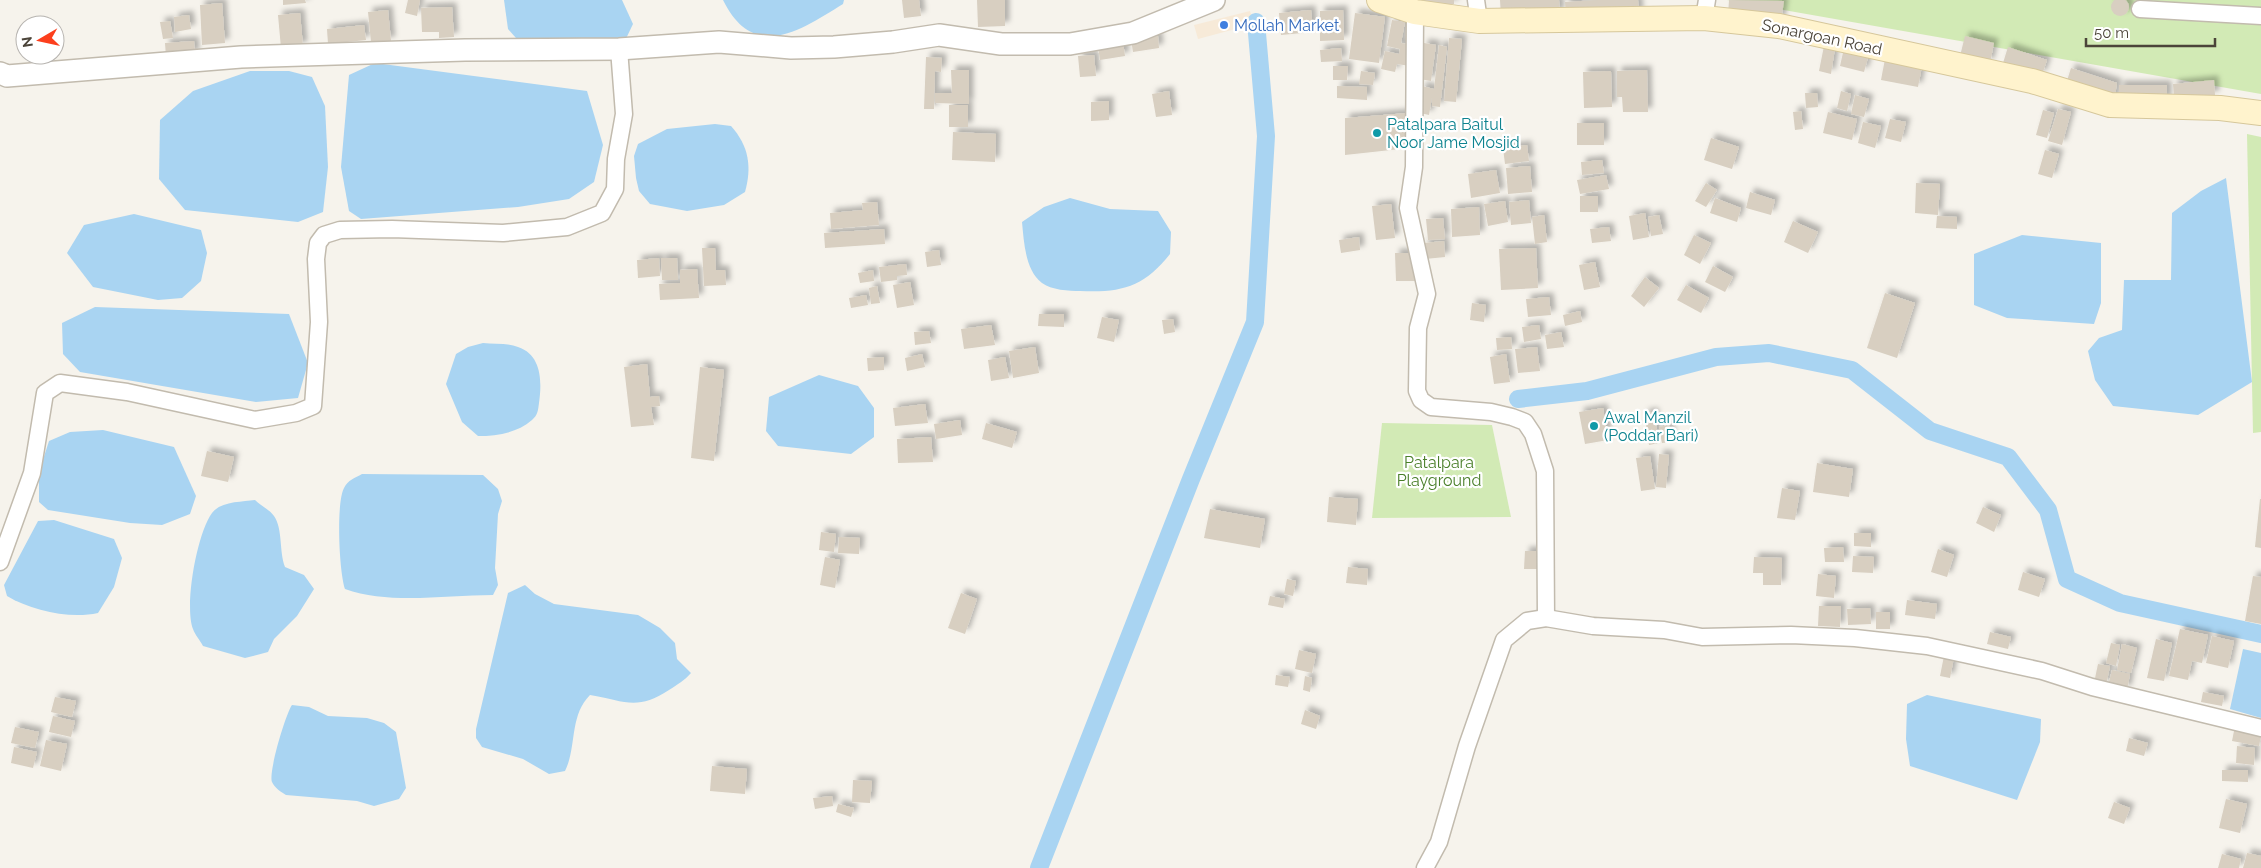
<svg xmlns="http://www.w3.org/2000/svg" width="2261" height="868" viewBox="0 0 2261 868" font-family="Raleway,sans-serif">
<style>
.commercial{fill:#f7ead8}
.green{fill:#d2eab5}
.water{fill:#a9d4f2}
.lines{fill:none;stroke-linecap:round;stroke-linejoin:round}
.canal{stroke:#a9d4f2;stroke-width:18}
.building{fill:#d8cfc1;filter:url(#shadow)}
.minor-casing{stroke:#c2bbae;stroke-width:19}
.tertiary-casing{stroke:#c2bbae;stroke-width:24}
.secondary-casing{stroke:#d6c79b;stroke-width:26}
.minor{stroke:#fff;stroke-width:16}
.tertiary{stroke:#fff;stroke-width:21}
.secondary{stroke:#fff3cd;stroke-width:24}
.shop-dot{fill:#3f7fe0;stroke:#fff;stroke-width:2}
.culture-dot{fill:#0f9aa8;stroke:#fff;stroke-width:2}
.labels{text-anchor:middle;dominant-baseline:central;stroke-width:4.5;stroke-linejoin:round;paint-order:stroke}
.shop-label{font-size:16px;fill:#366cbe;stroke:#fff;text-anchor:start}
.street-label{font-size:16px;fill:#4b4439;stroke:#fff}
.culture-label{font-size:16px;fill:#0d838f;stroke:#fff;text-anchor:start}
.park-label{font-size:16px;fill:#4a7f2a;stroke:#fff}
</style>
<defs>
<filter id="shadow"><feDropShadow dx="4.5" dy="-4.5" stdDeviation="2.5" flood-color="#0004"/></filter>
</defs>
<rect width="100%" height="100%" fill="#f6f3ec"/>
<!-- commercial -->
<polygon class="commercial" points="1250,11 1254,24 1198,39 1194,25"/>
<!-- green -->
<g class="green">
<polygon points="1727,0 2261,0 2261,94"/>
<polygon points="2247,134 2261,137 2261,432 2253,433"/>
<polygon points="1382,423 1492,425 1511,517 1372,518"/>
</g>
<!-- water -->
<g class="water">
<polygon points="504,0 622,0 633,24 622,47 524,47 508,29"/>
<path d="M723,0H844L843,4C801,30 754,63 723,0Z"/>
<polygon points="375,63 587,91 603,145 594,182 569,199 518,207 361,219 349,211 341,167 349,75"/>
<polygon points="250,71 289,71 312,77 325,106 328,167 323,212 298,222 185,210 159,179 160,120 193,91"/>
<path d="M715,124L731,126C749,146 752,167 745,192L724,205L687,211L650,204L639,191L636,178L634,156L638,144L667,129Z"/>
<polygon points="2226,178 2252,382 2198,415 2113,406 2095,380 2088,351 2099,338 2122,330 2124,280 2171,280 2172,213 2201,191"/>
<path d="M1070,198L1110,209L1158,211L1171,232L1170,254C1144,287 1121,293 1080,291C1069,291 1051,290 1042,283C1025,270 1024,242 1022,222L1044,207Z"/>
<polygon points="134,214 201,230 207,253 201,281 182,298 158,300 93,287 67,253 84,225"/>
<polygon points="2022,235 2101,243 2101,303 2094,324 2007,318 1974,305 1974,254"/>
<polygon points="95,307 289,314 308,363 298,398 256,402 80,372 63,354 62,323"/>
<path d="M483,343C494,344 508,343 518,347C542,355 542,382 539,403C538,410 538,415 532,420C517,433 497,436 478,436L462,422L446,384L456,354L468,347Z"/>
<polygon points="819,375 858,386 874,408 874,437 851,454 778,446 766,431 769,397"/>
<polygon points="103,430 174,447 196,496 190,514 162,525 130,523 48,510 39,502 39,472 49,441 70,432"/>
<path d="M362,474L483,475L498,489L502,501L498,514L495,568L498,585L493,595C445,595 390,605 345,589C339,571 336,503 344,488C348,480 355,478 362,474Z"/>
<path d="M255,500C260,505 270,510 274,516C283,529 279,552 285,567L304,575L314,589L297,616L274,639L268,652L245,658L203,646C200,640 195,635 193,629C184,606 197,533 212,513C221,501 242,502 255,500Z"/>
<path d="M54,520L114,539L122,558L114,587L98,613C70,619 32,611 7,596L4,585L38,521Z"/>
<path d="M525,585L535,594L554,604L638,615L660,628L675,643L677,659L691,673C684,681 678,684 669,690C637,711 625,701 590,695C569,716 577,747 565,771L549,774L523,759L482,747L476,738V729L508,593Z"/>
<polygon points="2243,649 2261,653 2261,718 2230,709"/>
<polygon points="1927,695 2041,719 2040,742 2017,800 1910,766 1906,739 1907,704"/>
<path d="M292,705L309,707L328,716L367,718L384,723L396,732L406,788L399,799L374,806L357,801L286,795C281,792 275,788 272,782C268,773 286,713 292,705Z"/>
</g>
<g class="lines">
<!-- canal -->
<g class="canal">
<polyline points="1518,399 1587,391 1716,357 1769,353 1852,370 1930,431 2008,457 2048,510 2067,579 2120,603 2261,634"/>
<polyline points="1039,868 1191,479 1255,322 1266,136 1256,22"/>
</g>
</g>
<!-- building -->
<g class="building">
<circle cx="2120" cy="7" r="9"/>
<polygon points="283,0 305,0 306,3 283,5"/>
<polygon points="408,0 420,0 417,16 405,13"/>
<polygon points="902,0 919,0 921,16 904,18"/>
<polygon points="977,0 1005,0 1005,26 978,27"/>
<polygon points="1424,0 1454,0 1454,4 1424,5"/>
<polygon points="1500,0 1559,0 1560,13 1501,17"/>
<polygon points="1598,0 1638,0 1639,14 1566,18 1565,2"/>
<polygon points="1729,0 1784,1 1781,21 1728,15"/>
<polygon points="222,3 225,43 202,45 200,5"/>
<polygon points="452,7 454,37 439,38 439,32 422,32 421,8"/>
<polygon points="388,10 391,41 371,42 368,12"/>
<polygon points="1311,10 1313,32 1281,35 1279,13"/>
<polygon points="1343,10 1344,40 1320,41 1320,11"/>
<polygon points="300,13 303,46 281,48 278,15"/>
<polygon points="1355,13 1385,17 1379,63 1349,59"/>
<polygon points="189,15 191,29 175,32 174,17"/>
<polygon points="1392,20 1405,22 1401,43 1412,45 1410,66 1397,64 1395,72 1381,69 1385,51 1399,54 1400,49 1387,46"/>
<polygon points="170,21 173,38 163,39 160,22"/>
<polygon points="364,25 366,40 328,44 327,29"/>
<polygon points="1158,36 1159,48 1133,52 1131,40"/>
<polygon points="1965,36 1994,43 1990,63 1960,56"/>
<polygon points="1449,38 1462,39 1456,102 1444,101"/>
<polygon points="194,41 195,54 166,57 165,43"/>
<polygon points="1123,42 1125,56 1100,60 1098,46"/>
<polygon points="1424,43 1436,45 1431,81 1419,79"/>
<polygon points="1439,45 1447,47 1440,107 1432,106 1432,97 1429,115 1416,112 1422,86 1434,89"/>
<polygon points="1824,46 1835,48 1831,74 1819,71"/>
<polygon points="2008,47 2047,60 2042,75 2003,63"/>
<polygon points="1341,48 1342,61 1321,62 1320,50"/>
<polygon points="1844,48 1869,54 1864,72 1840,66"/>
<polygon points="1094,55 1096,76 1080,77 1078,56"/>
<polygon points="926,57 942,58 941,72 935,71 934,109 924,109"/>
<polygon points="1885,59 1922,66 1918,87 1881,80"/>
<polygon points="1333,66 1348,66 1347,80 1333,80"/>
<polygon points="2071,68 2117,83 2114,102 2065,87"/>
<polygon points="951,70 969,70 969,104 935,103 935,93 952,93"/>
<polygon points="1647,70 1648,112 1623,112 1622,97 1617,97 1617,71"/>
<polygon points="1361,71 1375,73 1373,85 1359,84"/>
<polygon points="1611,71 1612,107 1584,108 1583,72"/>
<polygon points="2214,80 2215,95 2174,98 2173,84"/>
<rect x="2119" y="85" width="48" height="16"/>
<polygon points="1337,86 1367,87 1367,100 1337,98"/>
<polygon points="1169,91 1172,115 1156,117 1152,94"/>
<polygon points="1841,91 1851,94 1847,111 1837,108"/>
<polygon points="1805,93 1817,93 1818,107 1806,108"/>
<polygon points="1855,95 1869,99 1864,117 1851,114"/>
<polygon points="1109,101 1109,120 1091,121 1091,102"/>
<rect x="949" y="105" width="19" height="22"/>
<polygon points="2058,109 2071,112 2062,145 2048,141"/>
<polygon points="2043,110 2054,113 2047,138 2036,135"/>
<polygon points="1801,111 1803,129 1795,130 1793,112"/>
<polygon points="1828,112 1857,119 1852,140 1823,133"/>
<polygon points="1408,113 1409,148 1345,155 1345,118"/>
<polygon points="1890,119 1906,122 1901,142 1885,138"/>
<polygon points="1863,122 1881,126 1875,148 1858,143"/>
<rect x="1577" y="123" width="27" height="22"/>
<polygon points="953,132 996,134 995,162 952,160"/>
<polygon points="1711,138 1739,147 1732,169 1704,160"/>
<polygon points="1527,145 1529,161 1505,164 1503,148"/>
<polygon points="2045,150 2059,154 2052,178 2038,174"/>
<polygon points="1602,160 1604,173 1582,175 1581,162"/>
<polygon points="1530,166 1532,192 1508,194 1506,168"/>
<polygon points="1496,170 1500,193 1471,198 1468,174"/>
<polygon points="1606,175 1609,189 1580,194 1577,180"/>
<polygon points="1706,183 1717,190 1706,207 1695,201"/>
<polygon points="1916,183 1940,184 1938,215 1915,213"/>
<polygon points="1750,192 1775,200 1771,215 1746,208"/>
<rect x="1580" y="196" width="18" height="16"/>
<polygon points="1715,198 1741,208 1737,222 1710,213"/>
<polygon points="1529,200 1531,223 1511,225 1509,202"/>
<polygon points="1505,201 1508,222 1488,226 1484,204"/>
<polygon points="877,202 879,225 831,229 830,213 863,210 862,203"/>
<polygon points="1391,204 1395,238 1376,240 1372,206"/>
<polygon points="1479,207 1480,235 1452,237 1451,209"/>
<polygon points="1645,213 1649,237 1633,240 1629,216"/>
<polygon points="1544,215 1547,242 1535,244 1532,217"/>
<polygon points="1659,215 1663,234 1651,236 1648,217"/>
<polygon points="1937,216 1957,217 1957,229 1936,228"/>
<polygon points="1443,218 1445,239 1428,240 1426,219"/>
<polygon points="1793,221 1818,232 1808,253 1784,242"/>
<polygon points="1609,227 1611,241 1592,243 1590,229"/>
<polygon points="884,229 885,244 825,248 824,233"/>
<polygon points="1694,235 1711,243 1700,264 1684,255"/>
<polygon points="1359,237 1360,250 1341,253 1339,240"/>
<polygon points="1444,241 1445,257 1425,259 1424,243"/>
<polygon points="702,248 715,248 716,270 725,270 726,285 704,286"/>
<polygon points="1536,248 1538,288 1501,290 1499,249"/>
<polygon points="939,250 941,265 927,267 925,252"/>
<polygon points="1395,253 1414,253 1415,281 1396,281"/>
<polygon points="659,258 660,276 638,278 637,260"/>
<polygon points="661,258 677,258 678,280 662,280"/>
<polygon points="1595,262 1600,287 1584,290 1579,265"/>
<polygon points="906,264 907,275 897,276 897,280 881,282 879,267"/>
<polygon points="1713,266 1733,277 1725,292 1705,282"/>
<polygon points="697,269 699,298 660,300 659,284 680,283 680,270"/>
<polygon points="873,270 874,281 860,283 858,273"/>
<polygon points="1645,277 1659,288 1644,307 1631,296"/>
<polygon points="910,282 914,305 897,308 893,285"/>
<polygon points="1686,285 1709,298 1701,313 1677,300"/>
<polygon points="877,286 880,303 871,304 869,288"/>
<polygon points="1885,293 1915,303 1897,358 1867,348"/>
<polygon points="866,295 868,305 851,308 849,298"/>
<polygon points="1549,297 1551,315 1528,317 1526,299"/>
<polygon points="1472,303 1486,305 1484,322 1470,320"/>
<polygon points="1580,311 1582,322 1565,326 1563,315"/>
<polygon points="1039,314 1064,314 1064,327 1038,326"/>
<polygon points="1102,317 1119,320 1114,342 1097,338"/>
<polygon points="1173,319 1175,332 1164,334 1162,320"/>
<polygon points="991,325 995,345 964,349 961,329"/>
<polygon points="1539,325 1541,339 1524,342 1522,327"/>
<polygon points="929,331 931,343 915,345 914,332"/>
<polygon points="1561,332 1564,347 1547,349 1545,335"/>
<polygon points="1511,337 1512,349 1497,350 1496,338"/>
<polygon points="1035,347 1039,373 1013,378 1009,351"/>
<polygon points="1537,347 1540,371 1518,373 1515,349"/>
<polygon points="922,354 925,367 907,371 905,358"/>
<polygon points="1506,354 1510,382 1494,384 1490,357"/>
<polygon points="884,357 884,370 868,371 867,358"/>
<polygon points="1005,357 1009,378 991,381 988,360"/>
<polygon points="647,364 650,397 659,396 660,406 651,407 654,425 631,427 624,367"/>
<polygon points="700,367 724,370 714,461 691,458"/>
<polygon points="925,404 928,423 895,426 893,408"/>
<polygon points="1603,408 1608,440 1585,444 1579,412"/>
<polygon points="1654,412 1659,443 1649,445 1644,413"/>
<polygon points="960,420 962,435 936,439 934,424"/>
<polygon points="986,423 1017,432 1012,448 982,439"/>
<polygon points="1669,425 1672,442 1662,443 1659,427"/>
<polygon points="931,437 933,462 898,463 897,439"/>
<polygon points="207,451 234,457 228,482 201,476"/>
<polygon points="1659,454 1669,455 1666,488 1656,487"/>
<polygon points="1650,456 1655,489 1641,491 1636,458"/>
<polygon points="1817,463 1853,469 1849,497 1813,492"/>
<polygon points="1782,488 1800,491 1795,520 1777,518"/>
<polygon points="1329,497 1358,499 1356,525 1327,522"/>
<polygon points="2260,499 2261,499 2261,548 2255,547"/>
<polygon points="1983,507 2001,515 1994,532 1976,523"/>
<polygon points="1210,509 1265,519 1260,548 1204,538"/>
<polygon points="821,532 836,534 834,552 819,550"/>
<polygon points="1854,533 1871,533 1871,547 1854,546"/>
<polygon points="839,537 860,538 859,554 838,553"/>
<polygon points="1843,547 1844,562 1825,562 1824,548"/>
<polygon points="1938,549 1954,555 1947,577 1931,572"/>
<polygon points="1525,551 1538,551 1538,569 1524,569"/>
<polygon points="1853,556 1874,557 1873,573 1852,572"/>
<polygon points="825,557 840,560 835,588 820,585"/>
<polygon points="1754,557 1782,558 1781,585 1763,585 1763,573 1753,573"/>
<polygon points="1348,567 1368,569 1367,585 1346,583"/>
<polygon points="2023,572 2045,579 2039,597 2018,590"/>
<polygon points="1818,574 1836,576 1834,598 1816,596"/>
<polygon points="2253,576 2261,577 2261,624 2245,621"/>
<polygon points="1287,579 1296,581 1293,596 1284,594"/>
<polygon points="961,593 977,599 965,634 948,628"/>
<polygon points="1270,596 1285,599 1283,608 1268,605"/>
<polygon points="1907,600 1937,604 1935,619 1905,615"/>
<polygon points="1819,606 1841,606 1840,627 1818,626"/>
<polygon points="1870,608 1871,624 1848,625 1847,609"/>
<rect x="1876" y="612" width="14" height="17"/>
<polygon points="2180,629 2208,635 2202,663 2192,661 2188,680 2169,676"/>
<polygon points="1990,632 2011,637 2008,649 1987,644"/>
<polygon points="2212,636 2234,641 2228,668 2206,663"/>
<polygon points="2156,639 2172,643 2164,681 2147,678"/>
<polygon points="2111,643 2120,645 2116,666 2106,663"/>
<polygon points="2122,644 2137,648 2131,673 2117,670"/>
<polygon points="1299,650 1316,654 1312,673 1295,669"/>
<polygon points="1944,656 1954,657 1950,678 1940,676"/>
<polygon points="2098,664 2110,666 2106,685 2094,683"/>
<polygon points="2112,670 2130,674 2127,690 2108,686"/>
<polygon points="1276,675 1290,677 1288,687 1275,685"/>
<polygon points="1305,676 1312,678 1310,692 1303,690"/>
<polygon points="2203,692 2224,696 2222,706 2201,702"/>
<polygon points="55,697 76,701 72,717 51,712"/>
<polygon points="1305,710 1320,716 1316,729 1301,724"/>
<polygon points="53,716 75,721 71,737 49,732"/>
<polygon points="2235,726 2261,735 2259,746 2232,741"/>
<polygon points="15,727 39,732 35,748 11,743"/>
<polygon points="2129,738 2148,743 2144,756 2126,751"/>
<polygon points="46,740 67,744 61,771 40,766"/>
<polygon points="2237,746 2255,748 2254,765 2236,763"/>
<polygon points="14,747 37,752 33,768 11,763"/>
<polygon points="712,766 747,769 745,794 710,791"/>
<polygon points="2222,770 2248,770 2248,782 2222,781"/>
<polygon points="853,780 872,781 870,803 852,802"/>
<polygon points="832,796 833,806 815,809 813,798"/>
<polygon points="2226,799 2247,804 2240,833 2219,828"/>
<polygon points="2114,802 2130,808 2124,824 2108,818"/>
<polygon points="838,804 854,808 851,817 836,812"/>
<polygon points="2247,853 2261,856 2261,868 2243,868"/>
<polygon points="2222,854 2241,859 2239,868 2218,868"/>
</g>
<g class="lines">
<!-- minor casing -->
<g class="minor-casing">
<g id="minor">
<polyline points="1476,0 1479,21"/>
<polyline points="2140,9 2261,16"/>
<polyline points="1415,12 1414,167 1408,208 1427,294 1418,328 1417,391 1421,400 1431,407 1491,412 1512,417 1525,422 1533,434 1545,471 1546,618"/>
<polyline points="1704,18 1707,0"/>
<polyline points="0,562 32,473 45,393 60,383 127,392 255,420 296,413 313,406 319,322 316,259 318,243 324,235 340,230 392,229 503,233 567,227 602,213 615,189 616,159 624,114 619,49"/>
<polyline points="1425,868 1439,842 1467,746 1504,640 1527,621 1546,618 1593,626 1664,630 1702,637 1791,635 1855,638 1927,646 2042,671 2092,687 2261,728"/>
</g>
</g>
<!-- tertiary casing -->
<g class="tertiary-casing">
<polyline id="tertiary" points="0,73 7,76 241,57 465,50 619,49 719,42 791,48 834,47 893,42 939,35 1001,44 1070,44 1133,33 1214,0"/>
</g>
<!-- secondary casing -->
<g class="secondary-casing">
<polyline id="secondary" points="1379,0 1415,12 1479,21 1704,18 1779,26 2032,81 2110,105 2220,108 2261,113"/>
</g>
<!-- minor -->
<use href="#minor" class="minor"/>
<!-- tertiary -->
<use href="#tertiary" class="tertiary"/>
<!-- secondary -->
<use href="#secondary" class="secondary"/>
</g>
<!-- markers -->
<circle class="shop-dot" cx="1224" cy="25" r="5"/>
<g class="culture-dot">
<circle cx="1377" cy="133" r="5"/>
<circle cx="1594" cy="426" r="5"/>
</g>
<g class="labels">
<!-- shop labels -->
<g class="shop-label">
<text x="1234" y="25">Mollah Market</text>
</g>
<!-- street labels -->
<g class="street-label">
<text transform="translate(1822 37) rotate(12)">Sonargoan Road</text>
</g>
<!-- culture labels -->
<g class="culture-label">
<text x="1387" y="124">Patalpara Baitul<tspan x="1387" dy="18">Noor Jame Mosjid</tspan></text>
<text x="1604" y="417">Awal Manzil<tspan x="1604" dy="18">(Poddar Bari)</tspan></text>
</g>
<!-- park labels -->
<g class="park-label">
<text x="1439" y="462">Patalpara<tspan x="1439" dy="18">Playground</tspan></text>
</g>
</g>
<!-- north arrow -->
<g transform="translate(40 40) rotate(261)"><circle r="24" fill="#ffffff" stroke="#b7b4b0"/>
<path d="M0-4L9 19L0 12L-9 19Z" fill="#fc3f1d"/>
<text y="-8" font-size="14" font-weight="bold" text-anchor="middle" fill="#4b4439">N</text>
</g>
<!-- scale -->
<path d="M2086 38v8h129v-8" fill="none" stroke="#4b4439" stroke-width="2.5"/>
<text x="2094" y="38" font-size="15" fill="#4b4439" stroke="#ffffff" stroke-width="4" paint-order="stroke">50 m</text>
</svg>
